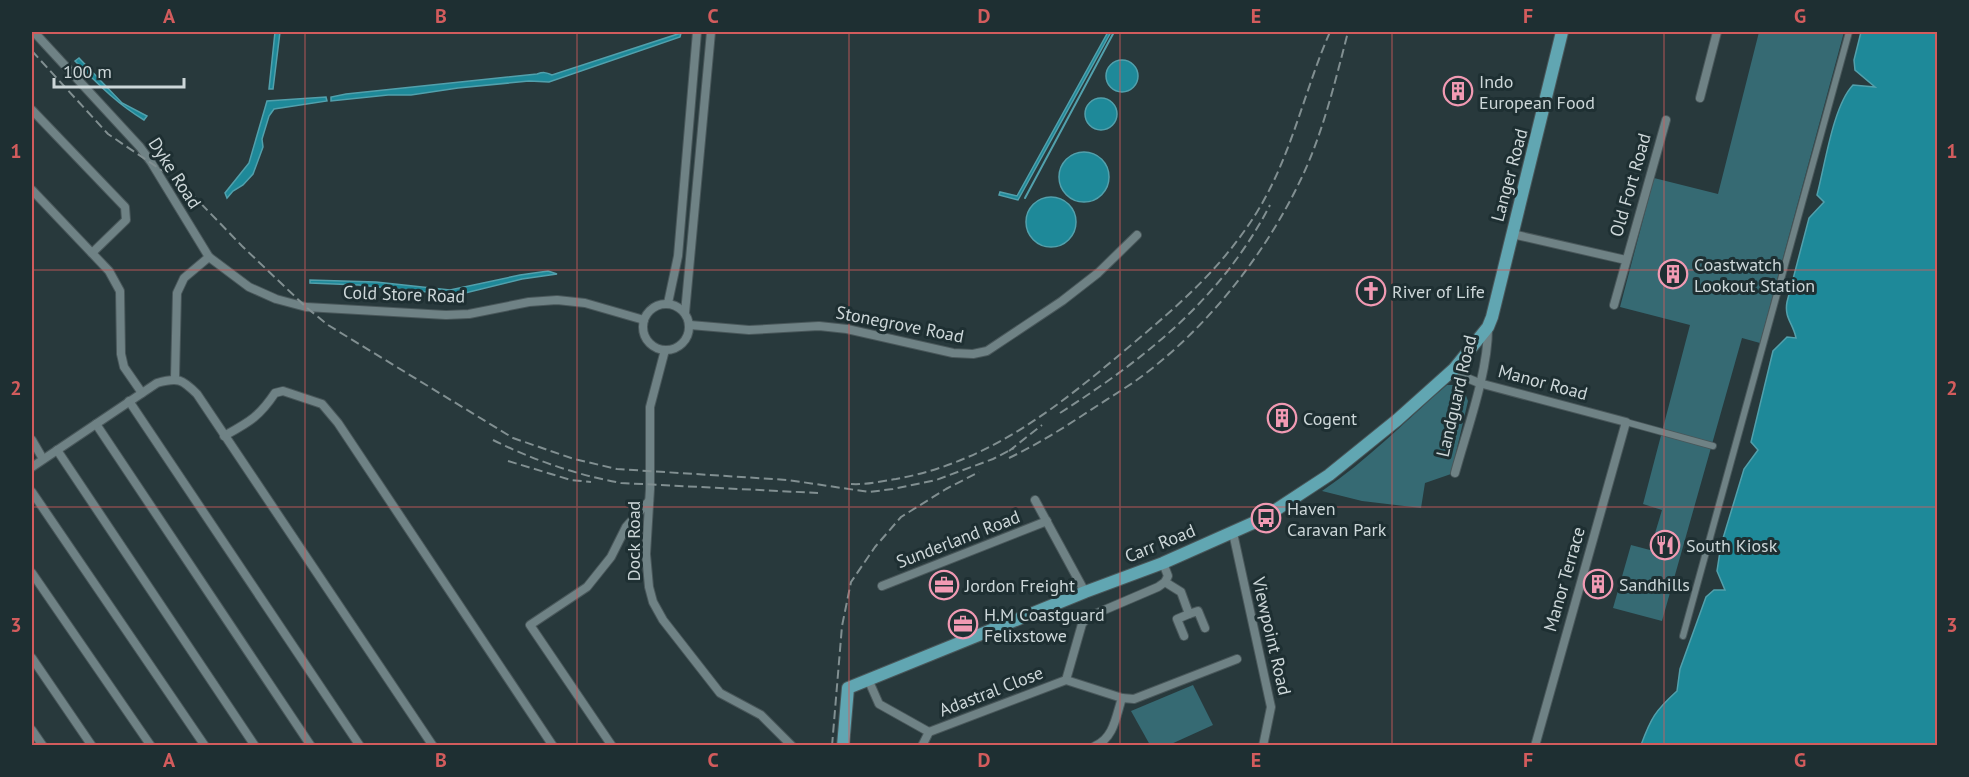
<svg xmlns="http://www.w3.org/2000/svg" width="1969" height="777" viewBox="0 0 1969 777" font-family="'PT Sans',sans-serif">
<style>
.green{fill:#366a73}
.water{fill:#1e8999;stroke:#52a0ac;stroke-width:1.5}
.lines{fill:none;stroke-linecap:round;stroke-linejoin:round}
.stream{stroke:#52a0ac;stroke-width:2}
.pedestrian-casing{stroke:#49575a;stroke-width:8}
.minor-casing{stroke:#49575a;stroke-width:10}
.primary-casing{stroke:#49575a;stroke-width:14}
.pedestrian{stroke:#6f8285;stroke-width:6}
.minor{stroke:#6f8285;stroke-width:8}
.primary{stroke:#61a6b2;stroke-width:12}
.rail{stroke:#818f91;stroke-width:2;stroke-dasharray:9 4.5;stroke-linecap:butt}
.grid{fill:none;stroke:#d35c5d;stroke-width:1.5;stroke-opacity:0.55}
.labels{text-anchor:middle;dominant-baseline:central;stroke-width:6;stroke-linejoin:round;paint-order:stroke}
.poi-label{font-size:18px;fill:#cdd7d9;stroke:#1e2f32;text-anchor:start}
.street-label{font-size:18px;fill:#cdd7d9;stroke:#1e2f32}
.neatline{fill:none;stroke:#d35c5d;stroke-width:2}
.grid-label{font-size:20px;text-anchor:middle;font-weight:bold;fill:#d35c5d}
</style>
<rect width="100%" height="100%" fill="#28393c"/>
<!-- green -->
<g class="green">
<polygon points="1759,32 1844,32 1760,343 1742,338 1662,621 1613,608 1631,545 1650,550 1662,510 1643,504 1690,325 1620,307 1654,178 1718,194"/>
<path d="M1447,385H1454L1464,390L1468,401L1451,474L1425,483L1421,508L1362,501L1322,491C1368,460 1405,421 1447,385Z"/>
<polygon points="1193,685 1213,725 1169,745 1150,745 1131,711"/>
</g>
<!-- water -->
<g class="water">
<polygon points="275,32 280,32 273,89 269,89"/>
<polygon points="1108,32 1111,32 1018,200 999,195 1000,192 1017,196"/>
<path d="M1861,32H1937V745H1641C1651,718 1655,711 1677,691L1680,669L1706,597L1714,590H1725L1717,571L1721,545L1744,469L1758,450L1751,442L1773,351L1787,337L1796,338C1793,323 1784,318 1787,302L1809,218L1824,202L1817,195C1825,165 1833,106 1853,85L1875,87L1855,70L1854,60Z"/>
<path d="M681,33L680,37L549,82L529,81L458,88L411,95H388L331,101V97L346,94L537,74C543,72 546,72 552,75Z"/>
<path d="M79,58L122,103L147,116L144,120C116,103 98,84 75,61Z"/>
<circle cx="1122" cy="76" r="16"/>
<polygon points="326,97 327,101 274,109 269,116 262,139 263,147 253,174 243,185 233,191 227,198 225,193 249,163 267,101"/>
<circle cx="1101" cy="114" r="16"/>
<circle cx="1084" cy="177" r="25"/>
<circle cx="1051" cy="222" r="25"/>
<polygon points="548,271 557,274 522,279 457,295 359,285 310,283 310,280 376,282 450,290 520,275"/>
</g>
<g class="lines">
<!-- stream -->
<polyline class="stream" points="1025,198 1114,32"/>
<!-- pedestrian casing -->
<g class="pedestrian-casing">
<g id="pedestrian">
<polyline points="1626,422 1713,446"/>
<polyline points="1683,636 1849,32"/>
</g>
</g>
<!-- minor casing -->
<g class="minor-casing">
<g id="minor">
<polyline points="34,32 140,147 151,162 209,257 249,287 276,299 306,307 446,315 469,314 529,302 557,300 585,303 644,320"/>
<polyline points="1700,98 1717,32"/>
<polyline points="32,110 125,207 126,220 92,253"/>
<polyline points="32,190 109,271 120,291 121,354 124,367 142,393"/>
<polyline points="1512,234 1626,260"/>
<polyline points="668,303 678,256 697,32"/>
<circle cx="666" cy="327" r="23"/>
<polyline points="1614,305 1666,120"/>
<polyline points="685,313 711,32"/>
<polyline points="690,325 749,330 819,326 847,329 953,353 973,354 987,351 1062,301 1098,273 1137,235"/>
<polyline points="665,350 650,407 650,489 646,554 649,587 653,602 663,620 720,693 761,715 792,746"/>
<polyline points="1454,369 1467,378 1479,383 1626,422 1535,746"/>
<polyline points="175,378 177,293 184,278 209,257"/>
<polyline points="129,401 360,746"/>
<polyline points="96,424 311,746"/>
<path d="M224,436C249,422 259,417 275,393L283,391L322,404L338,423L553,746"/>
<polyline points="32,440 43,459"/>
<polyline points="57,450 255,746"/>
<path d="M32,467L157,383C178,377 182,379 197,394L433,746"/>
<path d="M1455,473C1467,429 1488,373 1488,328"/>
<polyline points="32,492 205,746"/>
<polyline points="1035,500 1085,592"/>
<polyline points="1233,533 1271,707 1263,746"/>
<polyline points="32,573 151,746"/>
<polyline points="1165,582 1181,592 1189,614 1198,611 1205,628"/>
<polyline points="882,586 1047,521"/>
<polyline points="1184,636 1177,619 1189,614"/>
<polyline points="32,658 92,746"/>
<polyline points="868,679 879,704 929,732"/>
<polyline points="1066,680 1082,624 1088,617 1158,587 1165,582 1168,576 1163,563"/>
<polyline points="1122,698 1134,699 1237,659"/>
<polyline points="32,730 43,746"/>
<polyline points="612,746 530,625 587,587 611,557 626,527 649,501"/>
<path d="M922,746L929,732L1066,680L1122,698C1116,716 1114,738 1095,746"/>
</g>
</g>
<!-- primary casing -->
<g class="primary-casing">
<polyline id="primary" points="843,746 848,688 1085,592 1163,563 1262,519 1329,475 1397,420 1454,369 1488,327 1492,317 1562,32"/>
</g>
<!-- pedestrian -->
<use href="#pedestrian" class="pedestrian"/>
<!-- minor -->
<use href="#minor" class="minor"/>
<!-- primary -->
<use href="#primary" class="primary"/>
<!-- rail -->
<g class="rail">
<polyline points="32,51 108,134 182,184 242,246 306,307 328,325 513,438 574,459 617,469 788,480 869,492 893,489 936,480 993,459 1014,448"/>
<path d="M1060,413C1146,358 1222,298 1270,205"/>
<path d="M493,440C533,460 577,475 621,483L818,493"/>
<polyline points="1009,451 1042,425"/>
<path d="M1009,458C1034,446 1057,432 1080,417C1098,405 1116,394 1134,382C1204,332 1264,257 1301,179C1323,133 1335,82 1348,32"/>
<polyline points="508,461 571,480 591,482"/>
<path d="M851,484C866,485 882,481 896,479C990,462 1059,406 1130,346C1180,304 1222,268 1257,212C1292,155 1304,91 1330,32"/>
<polyline points="832,746 842,626 851,582 875,547 901,517 946,489 979,472"/>
</g>
</g>
<!-- grid -->
<path class="grid" d="M305,32V746M577,32V746M849,32V746M1120,32V746M1392,32V746M1664,32V746M32,270H1938M32,507H1938"/>
<!-- icons -->
<defs>
<g id="building-ring" transform="scale(1.5)"><circle r="9.5" fill="#1e2f32" stroke="#f19ab3" stroke-width="1.5"/><path d="M-4-6H4V6H1V3H-1V6H-4ZM-2.5-4.3h1.7v1.8h-1.7ZM.8-4.3h1.7v1.8H.8ZM-2.5-1h1.7V.8h-1.7ZM.8-1h1.7V.8H.8Z" fill="#f19ab3"/></g>
<g id="church-ring" transform="scale(1.5)"><circle r="9.5" fill="#1e2f32" stroke="#f19ab3" stroke-width="1.5"/><path d="M-1.2-6h2.4v3.5h3.3v2.4h-3.3V6h-2.4V-.1h-3.3v-2.4h3.3Z" fill="#f19ab3"/></g>
<g id="bus-ring" transform="scale(1.5)"><circle r="9.5" fill="#1e2f32" stroke="#f19ab3" stroke-width="1.5"/><path d="M-5-6H5V4H4V6H2V4H-2V6H-4V4H-5ZM-3.5-4V0h7V-4ZM-3.5 1.2v1.5H-2V1.2ZM2 1.2v1.5H3.5V1.2Z" fill="#f19ab3"/></g>
<g id="restaurant-ring" transform="scale(1.5)"><circle r="9.5" fill="#1e2f32" stroke="#f19ab3" stroke-width="1.5"/><path d="M-5-6h1v4h1v-4h1v4h1v-4h1v5L-1.5 .5V6h-2V.5L-5-1ZM5-6V6H3V1.5H1.5Q1.5-4 5-6Z" fill="#f19ab3"/></g>
<g id="office-ring" transform="scale(1.5)"><circle r="9.5" fill="#1e2f32" stroke="#f19ab3" stroke-width="1.5"/><path d="M-6-3h4V-5.5h4V-3h4V5H-6ZM-1-4.5V-3h2v-1.5ZM-6 0V1H6V0Z" fill="#f19ab3"/></g>
</defs>
<g fill-rule="evenodd">
<use href="#building-ring" x="1458" y="91"/>
<use href="#building-ring" x="1673" y="274"/>
<use href="#church-ring" x="1371" y="291"/>
<use href="#building-ring" x="1282" y="418"/>
<use href="#bus-ring" x="1266" y="518"/>
<use href="#restaurant-ring" x="1665" y="545"/>
<use href="#building-ring" x="1598" y="584"/>
<use href="#office-ring" x="944" y="585"/>
<use href="#office-ring" x="963" y="624"/>
</g>
<g class="labels">
<!-- poi labels -->
<g class="poi-label">
<text x="1479" y="81">Indo<tspan x="1479" dy="21">European Food</tspan></text>
<text x="1694" y="264">Coastwatch<tspan x="1694" dy="21">Lookout Station</tspan></text>
<text x="1392" y="291">River of Life</text>
<text x="1303" y="418">Cogent</text>
<text x="1287" y="508">Haven<tspan x="1287" dy="21">Caravan Park</tspan></text>
<text x="1686" y="545">South Kiosk</text>
<text x="1619" y="584">Sandhills</text>
<text x="965" y="585">Jordon Freight</text>
<text x="984" y="614">H.M Coastguard<tspan x="984" dy="21">Felixstowe</tspan></text>
</g>
<!-- street labels -->
<g class="street-label">
<text transform="translate(175 173) rotate(57)">Dyke Road</text>
<text transform="translate(1509 175) rotate(-75)">Langer Road</text>
<text transform="translate(1630 185) rotate(-74)">Old Fort Road</text>
<text transform="translate(404 294) rotate(2)">Cold Store Road</text>
<text transform="translate(900 324) rotate(11)">Stonegrove Road</text>
<text transform="translate(1543 382) rotate(15)">Manor Road</text>
<text transform="translate(1456 396) rotate(-77)">Landguard Road</text>
<text transform="translate(958 539) rotate(-21)">Sunderland Road</text>
<text transform="translate(633 541) rotate(-90)">Dock Road</text>
<text transform="translate(1160 543) rotate(-22)">Carr Road</text>
<text transform="translate(1564 579) rotate(-74)">Manor Terrace</text>
<text transform="translate(1272 636) rotate(77)">Viewpoint Road</text>
<text transform="translate(991 691) rotate(-21)">Adastral Close</text>
</g>
</g>
<!-- border -->
<rect width="1969" height="777" fill="none" stroke="#1e2f32" stroke-width="66"/>
<!-- scale -->
<path d="M54 78v9h130v-9" fill="none" stroke="#cdd7d9" stroke-width="3"/>
<text x="63" y="78" font-size="18" fill="#cdd7d9" stroke="#1e2f32" stroke-width="4.5" paint-order="stroke">100 m</text>
<rect x="33" y="33" width="1903" height="711" class="neatline"/>
<g class="grid-label">
<text x="169" y="23">A</text>
<text x="441" y="23">B</text>
<text x="713" y="23">C</text>
<text x="984" y="23">D</text>
<text x="1256" y="23">E</text>
<text x="1528" y="23">F</text>
<text x="1800" y="23">G</text>
<text x="16" y="158">1</text>
<text x="1952" y="158">1</text>
<text x="16" y="395">2</text>
<text x="1952" y="395">2</text>
<text x="16" y="632">3</text>
<text x="1952" y="632">3</text>
<text x="169" y="767">A</text>
<text x="441" y="767">B</text>
<text x="713" y="767">C</text>
<text x="984" y="767">D</text>
<text x="1256" y="767">E</text>
<text x="1528" y="767">F</text>
<text x="1800" y="767">G</text>
</g>
</svg>
